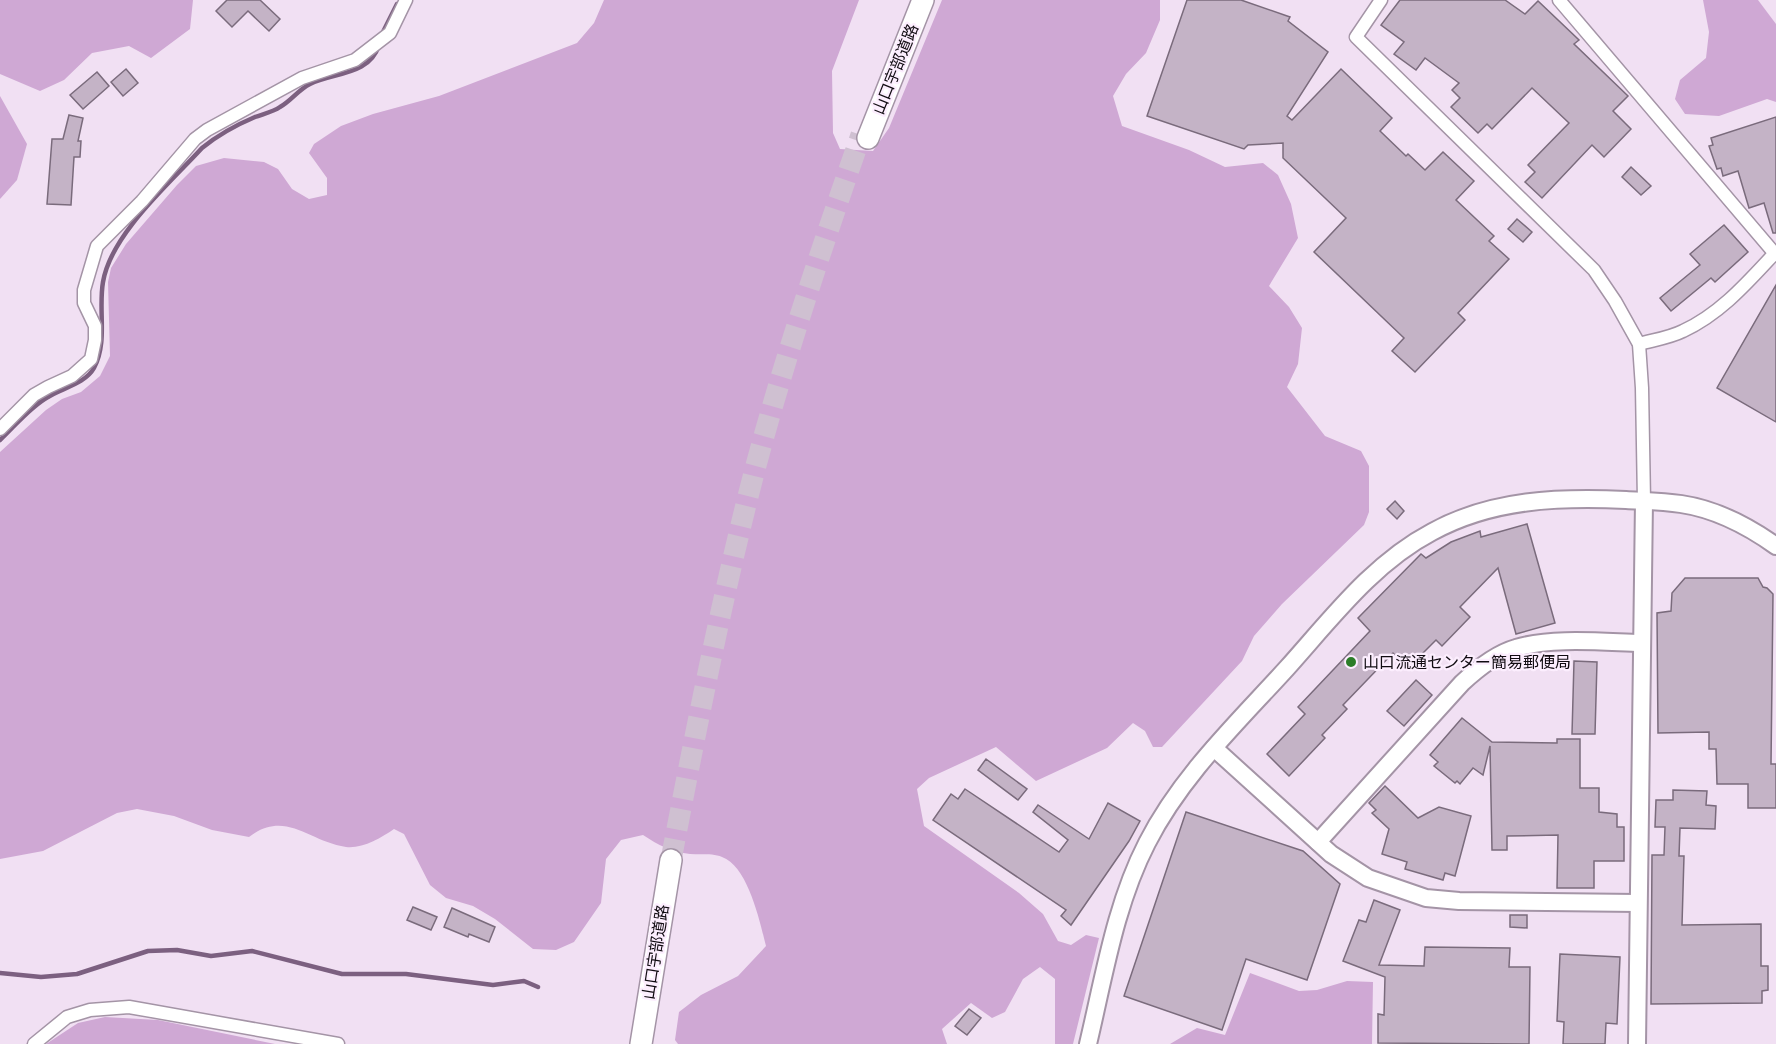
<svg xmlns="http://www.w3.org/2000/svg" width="1776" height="1044" viewBox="0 0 1776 1044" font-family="Mulish,'Noto Sans JP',sans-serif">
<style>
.forest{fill:#cfa8d4}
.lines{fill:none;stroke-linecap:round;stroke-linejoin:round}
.stream{stroke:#7c6080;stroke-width:4.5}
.building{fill:#c4b3c6;stroke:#7a6b7c;stroke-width:1.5}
.highway-tunnel{stroke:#cfc0d1;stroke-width:21;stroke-dasharray:21 10;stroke-linecap:butt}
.street-casing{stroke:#a494a6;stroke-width:15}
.secondary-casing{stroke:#a494a6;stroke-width:20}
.highway-casing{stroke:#a494a6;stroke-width:24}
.street{stroke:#fff;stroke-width:12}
.secondary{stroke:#fff;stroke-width:16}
.highway{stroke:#fff;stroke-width:21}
.poi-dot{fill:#2b7d28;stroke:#fceefe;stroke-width:2}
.labels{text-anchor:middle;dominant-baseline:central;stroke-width:4.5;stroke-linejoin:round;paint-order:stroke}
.street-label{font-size:16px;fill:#100b11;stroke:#fceefe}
.poi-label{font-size:16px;fill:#100b11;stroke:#fceefe;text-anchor:start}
</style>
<rect width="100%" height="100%" fill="#f1e0f3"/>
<!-- forest -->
<g class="forest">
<polygon points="0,0 193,0 190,29 151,58 129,46 92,53 64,80 40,91 0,74"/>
<path d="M604,0H859L832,71L833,133L840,149L873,151L889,128L942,0H1160V20L1146,53L1126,74L1113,96L1122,126L1189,150L1225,167L1263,163L1278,175L1291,204L1298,238L1269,286L1289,307L1302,328L1298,364L1287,387L1325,436L1361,451L1369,466V512L1364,525L1282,604L1254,636L1242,661L1162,747H1153L1145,731L1133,723L1107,748L1036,781L996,747L929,778L917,789L924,826L1019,893L1043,914L1058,941L1071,945L1086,935L1099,938L1073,1044H1055V979L1040,967L1023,979L1005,1012L992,1018L971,1003L942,1029L947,1044H678L675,1040L679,1012L701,995L738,976L766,946C760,922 748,866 722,857C713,853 700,855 690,854C672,852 658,845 643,835L621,840L606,859L601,903L574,942L556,950L533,949L495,919L473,906L446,898L430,885L404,834L394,829C381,838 362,849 346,847C309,842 286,809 249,837L212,830L174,816L137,809L117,813L43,851L0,859V452L46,410L62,399L81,392L100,376L110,356L108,282L111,268L126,244L177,185L196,166L224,158L264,162L278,169L292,189L309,199L327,195V178L309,153L314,144L341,126L373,114L439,96L577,43L594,23Z"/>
<polygon points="1703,0 1758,0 1776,24 1776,102 1767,99 1719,116 1685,114 1675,99 1680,80 1706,58 1709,32"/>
<polygon points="0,96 27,144 17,180 0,199"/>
<polygon points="1250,973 1299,991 1317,990 1347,981 1373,982 1372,1044 1170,1044 1197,1028 1225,1035"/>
<polygon points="105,1017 158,1020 275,1044 46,1044 78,1023"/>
</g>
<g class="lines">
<!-- stream -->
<g class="stream">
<polyline points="382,34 397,4"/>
<path d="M0,440C15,426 30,407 48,397C62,388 85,384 94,368C108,342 98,310 103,282C111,234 170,183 202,148C218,135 236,125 255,117C263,114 273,112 280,107C291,101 298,90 310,84C334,72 369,76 379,45"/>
<polyline points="0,973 41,977 77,974 148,951 177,950 211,956 252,951 342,974 406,974 493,985 524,981 538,987"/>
</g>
</g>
<!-- building -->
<g class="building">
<polygon points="227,0 260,0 280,19 269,31 248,11 232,27 216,11"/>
<polygon points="1187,0 1241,0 1290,17 1288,21 1328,52 1287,116 1292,120 1341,69 1392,118 1380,131 1406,156 1408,154 1425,170 1443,152 1474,181 1456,200 1494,236 1489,241 1509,259 1458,313 1465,320 1415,372 1392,351 1404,338 1314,252 1346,218 1283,158 1283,143 1248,145 1244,149 1147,116"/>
<polygon points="1400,0 1505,0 1525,14 1538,1 1579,40 1574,44 1628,96 1613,111 1631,129 1604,157 1592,145 1542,198 1525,182 1535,172 1528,165 1569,123 1532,88 1492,129 1487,124 1478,133 1451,107 1460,98 1452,90 1459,83 1425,58 1416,70 1394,54 1404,42 1381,25"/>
<polygon points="126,69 138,83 123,96 111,82"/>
<polygon points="97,72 109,86 83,109 70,95"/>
<polygon points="69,115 83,118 78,141 81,141 80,157 74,157 71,205 47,204 52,139 63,139"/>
<polygon points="1776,117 1776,233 1773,233 1764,203 1749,208 1738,171 1723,176 1721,168 1717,169 1709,146 1713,145 1711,138"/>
<polygon points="1631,167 1651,186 1641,195 1622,177"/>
<polygon points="1517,219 1532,232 1523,242 1508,229"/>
<polygon points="1724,225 1748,252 1715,282 1711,278 1671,311 1660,298 1700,265 1690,254"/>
<polygon points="1776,285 1776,422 1717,388"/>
<polygon points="1395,501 1404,511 1397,519 1387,509"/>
<polygon points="1527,524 1555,623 1516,634 1498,568 1460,607 1470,617 1442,646 1436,640 1408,668 1393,653 1343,705 1347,709 1322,735 1325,738 1289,776 1267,754 1305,714 1298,707 1370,631 1358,618 1421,554 1426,558 1451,542 1480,531 1481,537"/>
<polygon points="1685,578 1758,578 1763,587 1767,588 1773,594 1771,764 1776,764 1776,808 1748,808 1748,784 1717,784 1716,749 1709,749 1709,732 1658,733 1657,613 1671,611 1672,593"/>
<polygon points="1574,661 1597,662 1595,734 1572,734"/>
<polygon points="1416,680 1432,695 1404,726 1387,711"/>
<polygon points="1462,718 1492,742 1557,743 1557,739 1580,739 1580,788 1599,788 1599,812 1617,814 1617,827 1624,827 1624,861 1594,861 1594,888 1557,888 1558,835 1507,836 1507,850 1492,850 1490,746 1483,775 1473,768 1460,784 1457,781 1455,783 1434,766 1438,762 1430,755"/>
<polygon points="986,759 1027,789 1018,800 978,770"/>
<polygon points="1385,786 1418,818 1439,807 1471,816 1455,876 1445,873 1443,880 1405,869 1407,862 1382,854 1389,829 1372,813 1376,810 1369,803"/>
<polygon points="965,789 1059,852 1068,840 1033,812 1038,805 1089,839 1108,803 1140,821 1129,841 1071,925 1061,916 1066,910 933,820 951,794 958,799"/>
<polygon points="1673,790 1707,791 1706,805 1716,806 1715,829 1680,828 1679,856 1684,856 1682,925 1761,924 1761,966 1768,966 1768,990 1762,991 1762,1003 1651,1004 1652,855 1664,855 1665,827 1655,827 1656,800 1673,800"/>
<polygon points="1186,812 1303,851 1340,884 1307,980 1246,959 1222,1030 1124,996"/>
<polygon points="1374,900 1400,910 1379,965 1424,966 1425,947 1510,948 1509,967 1530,967 1529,1044 1378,1043 1378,1014 1384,1015 1385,977 1343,961 1359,920 1366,922"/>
<polygon points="413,907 437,917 431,930 407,920"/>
<polygon points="452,908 495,927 489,942 469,934 468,937 444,927"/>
<polygon points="1510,915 1527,915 1527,928 1510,927"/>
<polygon points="1560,954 1620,957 1617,1024 1606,1023 1605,1044 1563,1044 1564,1022 1557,1021"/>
<polygon points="969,1009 981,1018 967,1035 955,1026"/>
</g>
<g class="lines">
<!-- highway-tunnel -->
<path class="highway-tunnel" d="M671,860C696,730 721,601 754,473C784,359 822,247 861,135"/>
<!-- street casing -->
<g class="street-casing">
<g id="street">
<polyline points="1381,0 1356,37 1594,270 1615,301 1639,344 1642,388 1644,501"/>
<polyline points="1559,0 1776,255"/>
<path d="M1639,344C1653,340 1669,338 1683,331C1720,314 1747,283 1774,254"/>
<polyline points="0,429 34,395 48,387 72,376 91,359 95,340 95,326 84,303 84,290 97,246 142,201 195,139 207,130 302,78 355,60 390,33 406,0"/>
<polyline points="34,1044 67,1017 90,1010 129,1007 338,1044"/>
</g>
</g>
<!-- secondary casing -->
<g class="secondary-casing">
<g id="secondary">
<polyline points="1214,748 1331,854 1368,878 1426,898 1459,901 1638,903"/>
<path d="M1318,842L1462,683C1477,669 1495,654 1516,648C1551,637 1603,642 1641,643"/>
<path d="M1088,1044C1104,977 1115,905 1147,843C1181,776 1237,723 1287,668C1331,619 1373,563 1432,532C1492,499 1559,497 1626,500C1644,501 1663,501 1681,504C1715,509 1748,526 1776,546"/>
<polyline points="1637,1044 1644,501"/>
</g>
</g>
<!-- highway casing -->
<g class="highway-casing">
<g id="highway">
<polyline points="868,138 923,0"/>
<polyline points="641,1044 671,860"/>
</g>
</g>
<!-- street -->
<use href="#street" class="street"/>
<!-- secondary -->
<use href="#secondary" class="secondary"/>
<!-- highway -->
<use href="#highway" class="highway"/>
</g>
<!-- markers -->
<circle class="poi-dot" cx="1351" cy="662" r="6"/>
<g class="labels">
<!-- street labels -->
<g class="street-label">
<text transform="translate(895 69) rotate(-68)">山口宇部道路</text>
<text transform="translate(655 952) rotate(-81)">山口宇部道路</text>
</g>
<!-- poi labels -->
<g class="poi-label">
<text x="1363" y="662">山口流通センター簡易郵便局</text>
</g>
</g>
</svg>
